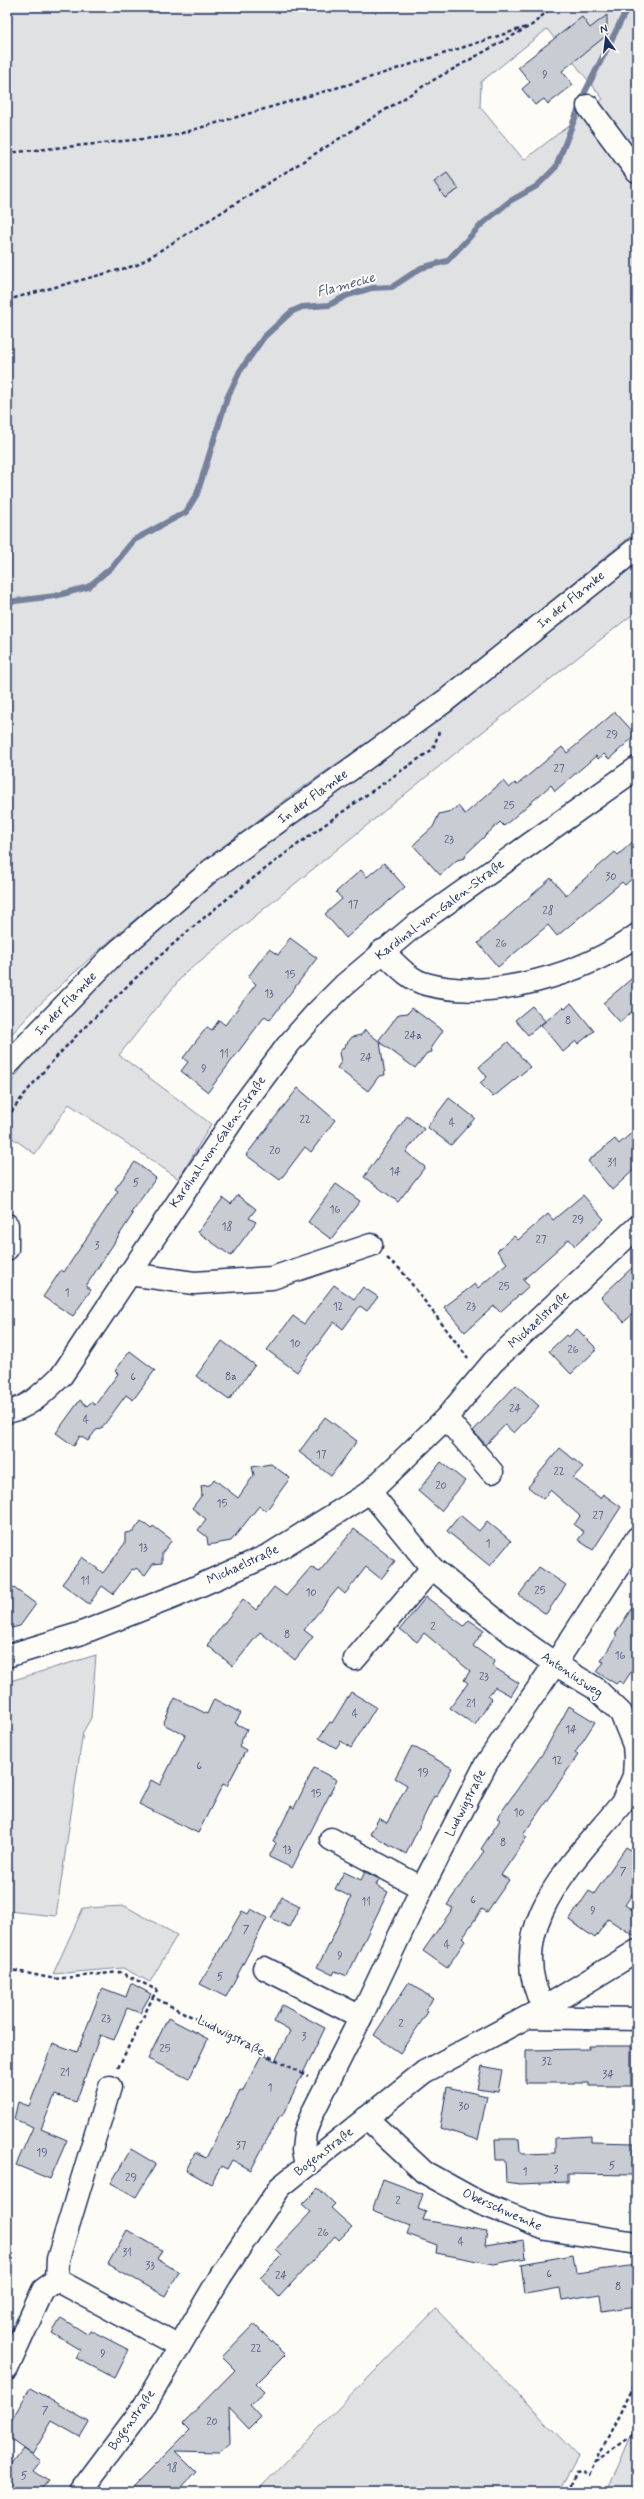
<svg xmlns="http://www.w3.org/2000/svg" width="644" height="2499" viewBox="0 0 644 2499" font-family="Mynerve,sans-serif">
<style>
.green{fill:#e0e1e3;stroke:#7e88a0;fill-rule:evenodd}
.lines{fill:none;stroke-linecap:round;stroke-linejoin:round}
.stream{stroke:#76819c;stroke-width:6}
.building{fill:#c9ccd3;stroke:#1b2f5e}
.minor-casing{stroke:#1b2f5e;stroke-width:25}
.major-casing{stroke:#1b2f5e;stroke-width:25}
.path{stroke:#1b2f5e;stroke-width:2.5;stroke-dasharray:4 3;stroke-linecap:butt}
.minor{stroke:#fdfcf7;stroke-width:22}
.major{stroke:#fdfcf7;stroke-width:22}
.labels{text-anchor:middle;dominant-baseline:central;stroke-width:4;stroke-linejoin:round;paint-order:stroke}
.number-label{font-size:11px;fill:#46567b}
.street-label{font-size:13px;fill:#1b2f5e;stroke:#fdfcf7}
.water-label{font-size:14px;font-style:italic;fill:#49587d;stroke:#fdfcf7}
</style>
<rect width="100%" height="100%" fill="#fdfcf7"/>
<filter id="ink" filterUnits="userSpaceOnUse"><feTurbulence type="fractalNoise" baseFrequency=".025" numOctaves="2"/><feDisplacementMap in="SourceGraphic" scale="8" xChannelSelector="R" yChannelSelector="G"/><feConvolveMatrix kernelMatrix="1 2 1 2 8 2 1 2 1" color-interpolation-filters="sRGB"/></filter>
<g filter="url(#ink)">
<!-- green -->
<g class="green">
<path d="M7,7H637V531L436,695L293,794L199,865L98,951L37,1007L7,1039ZM547,29L603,99L524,160L480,107L481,82Z"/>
<polygon points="637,561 637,611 452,756 184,974 119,1055 211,1124 179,1179 69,1104 35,1154 7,1134 7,1088 29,1058 164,918 340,785 451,712"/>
<polygon points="96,1655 91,1718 83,1732 56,1916 7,1911 7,1682"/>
<polygon points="125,1906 177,1935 150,1982 123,1968 53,1974 83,1908"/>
<polygon points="436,2309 578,2456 558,2492 256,2492"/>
<polygon points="637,2422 637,2492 607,2492"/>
</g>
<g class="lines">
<!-- stream -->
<polyline class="stream" points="7,602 55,596 88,587 112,567 134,540 186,512 197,494 227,398 240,371 264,337 291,312 302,307 329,305 346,296 372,288 392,287 421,268 447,261 482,224 510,201 537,186 556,167 585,92 628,7"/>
</g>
<!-- building -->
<g class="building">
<polygon points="607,15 607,35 562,71 573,85 548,104 544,99 535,105 522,89 530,82 518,67 582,17 590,28"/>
<polygon points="447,173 459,189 445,198 434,182"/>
<polygon points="615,712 636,735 609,759 604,754 598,759 596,756 555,791 551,785 504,826 500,822 466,854 465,858 457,860 440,875 413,845 433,827 439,814 451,811 458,806 465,814 503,781 509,788 515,783 517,785 562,747 567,753"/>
<polygon points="637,838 637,874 625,885 622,882 557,936 548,925 498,967 478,943 551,878 566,895 615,852 618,855"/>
<polygon points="384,863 405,887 346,938 325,914 342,899 336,892 361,870 367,877"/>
<polygon points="290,938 317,958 270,1020 265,1016 208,1092 181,1071 188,1062 183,1058 207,1027 212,1030 219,1020 225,1025 256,984 248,977 259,962 269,949 278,955"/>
<polygon points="637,974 637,1007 620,1022 603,1003"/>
<polygon points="571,1003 594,1031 578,1044 576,1041 563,1052 541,1025 563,1007 565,1009"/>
<polygon points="532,1006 545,1021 528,1035 515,1020"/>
<polygon points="412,1008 443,1031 431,1047 432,1052 427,1053 415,1068 378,1041 399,1014 408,1013"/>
<polygon points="365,1030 380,1042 385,1075 379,1076 368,1091 337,1068 341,1062 339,1053 352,1037 361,1035"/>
<polygon points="508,1042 530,1067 493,1097 480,1083 487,1077 479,1067"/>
<polygon points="298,1088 335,1120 311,1152 305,1147 280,1180 246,1155"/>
<polygon points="449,1098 475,1118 451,1145 427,1127"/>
<polygon points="407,1116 424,1129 406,1152 425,1167 398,1202 364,1177"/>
<polygon points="637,1128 637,1167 612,1190 588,1161 615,1139 619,1144"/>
<polygon points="135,1162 156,1178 131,1213 133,1214 86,1286 91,1290 73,1316 43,1297 61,1270 64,1272 118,1191 115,1189"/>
<polygon points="336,1184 360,1201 331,1239 308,1222"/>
<polygon points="238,1195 256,1209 249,1218 256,1222 231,1256 198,1232 223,1198 231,1204"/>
<polygon points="583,1195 604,1219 575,1246 569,1239 523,1280 529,1286 500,1312 494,1306 465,1332 444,1307 475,1284 478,1288 507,1263 497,1251 514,1236 518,1240 548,1214 553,1220"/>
<polygon points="637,1263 637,1310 624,1322 601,1297"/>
<polygon points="334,1285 354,1299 363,1287 378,1297 367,1311 360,1306 343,1329 334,1322 297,1372 267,1350 293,1316 304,1324"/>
<polygon points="577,1329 597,1349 571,1374 549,1351 566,1335 568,1337"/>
<polygon points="222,1341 255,1365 229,1400 196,1376"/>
<polygon points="130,1351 155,1370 133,1400 126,1395 101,1429 96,1430 88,1441 80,1436 74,1446 56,1433 80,1400 87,1406 91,1402 95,1405 118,1374 115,1371"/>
<polygon points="516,1385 539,1406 514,1433 505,1425 486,1445 473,1431"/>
<polygon points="325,1417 357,1441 331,1476 299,1452"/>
<polygon points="560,1448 583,1467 573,1478 600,1498 603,1494 621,1507 593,1550 578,1540 584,1532 574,1525 580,1516 550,1490 543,1499 528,1487"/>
<polygon points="441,1462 465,1481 441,1511 418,1491"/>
<polygon points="271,1464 290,1478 266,1511 259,1506 231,1541 208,1545 207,1537 198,1530 206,1519 192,1508 202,1495 201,1486 210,1485 214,1479 238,1498 254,1475 252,1467"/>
<polygon points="460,1515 479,1531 487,1521 511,1541 490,1566 447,1531"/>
<polygon points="141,1521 151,1529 153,1526 172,1540 162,1553 162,1563 153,1564 145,1575 136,1568 134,1570 132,1569 113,1594 102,1586 89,1604 62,1584 82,1557 103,1573 125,1543 125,1533 133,1532"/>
<polygon points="354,1529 395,1561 381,1579 366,1567 345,1594 338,1588 304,1630 313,1637 295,1660 260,1632 233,1666 207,1645 243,1599 256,1610 274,1587 286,1596 311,1567 319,1572"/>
<polygon points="539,1567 566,1585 546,1614 519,1595"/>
<polygon points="7,1583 36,1604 20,1626 7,1629"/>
<polygon points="426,1597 464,1626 469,1620 484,1630 473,1646 494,1661 492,1666 519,1683 511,1696 495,1687 488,1696 492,1699 475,1725 450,1708 468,1683 464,1680 470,1671 424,1633 417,1642 400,1629"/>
<polygon points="637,1600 637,1663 623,1684 619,1681 616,1684 597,1672 604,1662 601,1661 617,1635 615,1634"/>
<polygon points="351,1692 376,1707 351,1748 341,1741 336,1748 319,1738 330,1722 332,1723"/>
<polygon points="175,1698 207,1714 214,1699 241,1713 235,1723 247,1729 239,1746 246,1750 227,1786 223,1784 198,1833 139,1804 151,1780 160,1785 185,1735 163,1724"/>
<polygon points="569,1706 595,1722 575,1753 578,1755 523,1835 527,1837 501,1875 509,1880 487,1912 482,1909 462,1938 465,1941 447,1968 423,1951 453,1908 447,1905 484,1851 481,1849 500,1820 497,1818 545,1750"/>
<polygon points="412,1746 452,1768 436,1797 434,1796 406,1854 370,1834 379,1818 387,1823 407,1785 395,1778"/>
<polygon points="314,1768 337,1780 292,1868 269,1857 276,1843 273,1842 291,1806 294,1808"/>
<polygon points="626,1847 637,1854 637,1887 625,1905 637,1913 637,1938 608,1919 595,1938 569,1920 589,1891 594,1894"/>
<polygon points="344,1872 361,1880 365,1872 379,1879 376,1885 388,1892 347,1976 335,1971 333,1975 317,1967 326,1951 351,1897 335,1889"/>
<polygon points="282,1897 300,1906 289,1927 271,1918"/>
<polygon points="251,1909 267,1918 226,1997 200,1984 242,1911 248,1914"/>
<polygon points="409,1982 433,1999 425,2010 428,2012 400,2053 374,2035"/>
<polygon points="131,1983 151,1994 140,2013 127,2008 114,2040 100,2035 76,2102 55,2095 41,2129 67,2140 50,2179 16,2165 33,2127 14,2119 18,2102 29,2106 53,2043 77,2052 102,1988 126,1997"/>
<polygon points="282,2005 325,2028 282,2116 280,2115 251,2170 232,2160 227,2169 221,2166 211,2184 186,2170 195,2153 206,2158 240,2091 242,2092 262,2054 275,2061 290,2031 274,2022"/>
<polygon points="168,2018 208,2039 189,2079 148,2059"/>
<polygon points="589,2046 631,2046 631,2086 589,2086 589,2083 526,2083 526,2050 589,2049"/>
<polygon points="482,2066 502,2070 498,2092 477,2089"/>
<polygon points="447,2087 487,2096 478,2140 440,2128"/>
<polygon points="591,2136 591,2142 634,2143 634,2175 568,2174 568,2182 520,2184 506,2182 505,2160 496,2160 495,2139 519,2139 520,2152 523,2154 555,2153 555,2138"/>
<polygon points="131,2149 156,2164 136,2197 111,2183"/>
<polygon points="383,2179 423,2194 418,2209 426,2212 423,2220 487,2231 485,2246 524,2240 526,2258 494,2264 436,2253 437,2245 407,2234 410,2226 372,2211"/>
<polygon points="318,2188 335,2204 331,2208 352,2227 339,2240 335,2236 279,2297 260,2277 282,2255 276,2249 311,2212 302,2204"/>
<polygon points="127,2230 162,2250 157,2259 179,2272 165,2296 108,2264"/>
<polygon points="573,2255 576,2273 637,2265 637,2306 602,2311 600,2294 562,2300 560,2288 525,2294 521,2264"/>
<polygon points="61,2318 87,2334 90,2330 129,2350 115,2378 76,2358 80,2350 52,2333"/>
<polygon points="254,2324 285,2355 256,2384 264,2392 250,2405 261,2417 249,2429 229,2408 230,2443 220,2452 175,2451 196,2472 177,2492 128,2492 190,2430 183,2423 235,2370 222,2357"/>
<polygon points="30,2388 89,2422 80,2437 52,2421 32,2455 7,2437 7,2428"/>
<polygon points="23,2449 41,2462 34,2471 48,2481 39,2492 7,2492 7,2470"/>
</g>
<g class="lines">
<!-- minor casing -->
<g class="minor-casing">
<g id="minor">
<polyline points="588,106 637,172"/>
<path d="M382,951C395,963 409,980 426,984C491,1002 584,974 637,935"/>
<polyline points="7,1225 7,1249"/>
<polyline points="129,1274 194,1283 272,1278 371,1245"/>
<path d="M7,1412C30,1408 46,1390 62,1375L240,1109L287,1046L316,1013L344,985L413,927L637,768"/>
<polyline points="446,1418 492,1472"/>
<path d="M370,1492L432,1568L513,1634L555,1664L595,1688L621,1713L634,1745L635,1759L634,1776L622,1803C576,1860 500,1928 544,2008"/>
<polyline points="7,1656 79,1634 176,1596 269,1555 370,1492 446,1418 493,1362 637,1227"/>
<polyline points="355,1659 432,1568"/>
<polyline points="331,1839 422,1888"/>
<polyline points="264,1968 361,2017"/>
<polyline points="528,2017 637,2019"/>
<polyline points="366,2118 424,2172 480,2203 546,2229 637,2243"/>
<polyline points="306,2166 303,2150 305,2132 313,2112 361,2017 422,1888 486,1764 555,1664 637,1538"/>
<polyline points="57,2280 58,2259 110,2087"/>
<polyline points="57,2280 179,2346"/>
<polyline points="7,2369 43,2290 57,2280"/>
<polyline points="80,2492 143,2408 220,2277 280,2187 424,2072 544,2008 637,1951"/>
</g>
</g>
<!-- major casing -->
<g class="major-casing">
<polyline id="major" points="7,1065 110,958 210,871 445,701 637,548"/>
</g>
<!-- path -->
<g class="path">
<polyline points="7,153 172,136 353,83 526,27"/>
<polyline points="7,300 137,265 430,82 532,25 552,7"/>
<path d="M7,1118C40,1071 80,1031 122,991C220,897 322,825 433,749L439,732"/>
<polyline points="387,1258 401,1270 468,1358"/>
<polyline points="7,1969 55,1979 120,1972 157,1990 153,1997 308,2076"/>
<polyline points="118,2068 153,1997"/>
<polyline points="596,2462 637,2432"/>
<polyline points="568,2492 576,2472 582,2471 589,2475 637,2379"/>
</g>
<!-- minor -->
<use href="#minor" class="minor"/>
<!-- major -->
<use href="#major" class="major"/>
</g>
</g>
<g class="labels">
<!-- number labels -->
<g class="number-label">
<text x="545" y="75">9</text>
<text x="612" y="735">29</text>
<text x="559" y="769">27</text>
<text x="509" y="806">25</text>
<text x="449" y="840">23</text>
<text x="611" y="877">30</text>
<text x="353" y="905">17</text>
<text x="548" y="911">28</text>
<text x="501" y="944">26</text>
<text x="290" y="975">15</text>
<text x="269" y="994">13</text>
<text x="568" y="1021">8</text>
<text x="413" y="1036">24a</text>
<text x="224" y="1054">11</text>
<text x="366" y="1058">24</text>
<text x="204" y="1069">9</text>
<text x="305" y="1120">22</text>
<text x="452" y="1123">4</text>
<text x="275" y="1151">20</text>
<text x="612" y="1163">31</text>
<text x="395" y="1172">14</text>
<text x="136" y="1183">5</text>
<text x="335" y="1210">16</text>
<text x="578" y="1220">29</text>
<text x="227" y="1227">18</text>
<text x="541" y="1240">27</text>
<text x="97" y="1246">3</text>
<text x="504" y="1287">25</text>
<text x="67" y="1293">1</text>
<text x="338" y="1307">12</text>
<text x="471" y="1307">23</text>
<text x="295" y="1344">10</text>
<text x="573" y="1350">26</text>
<text x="133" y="1377">6</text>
<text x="231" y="1377">8a</text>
<text x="515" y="1409">24</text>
<text x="86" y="1420">4</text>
<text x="321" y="1455">17</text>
<text x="559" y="1472">22</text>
<text x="441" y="1486">20</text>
<text x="222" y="1504">15</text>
<text x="598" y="1516">27</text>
<text x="488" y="1544">1</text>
<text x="143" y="1548">13</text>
<text x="85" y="1581">11</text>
<text x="540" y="1591">25</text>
<text x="311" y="1593">10</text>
<text x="433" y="1627">2</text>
<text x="287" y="1635">8</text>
<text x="620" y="1656">16</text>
<text x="484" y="1677">23</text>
<text x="471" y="1704">21</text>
<text x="355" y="1714">4</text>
<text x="571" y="1730">14</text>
<text x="557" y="1761">12</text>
<text x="199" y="1766">6</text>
<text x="423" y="1773">19</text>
<text x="316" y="1794">15</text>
<text x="519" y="1813">10</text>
<text x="503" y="1843">8</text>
<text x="287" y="1850">13</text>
<text x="623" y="1872">7</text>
<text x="473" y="1900">6</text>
<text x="366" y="1902">11</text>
<text x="593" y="1911">9</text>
<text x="246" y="1930">7</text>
<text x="447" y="1945">4</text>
<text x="340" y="1956">9</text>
<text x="220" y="1977">5</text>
<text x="106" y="2019">23</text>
<text x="401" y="2024">2</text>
<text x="304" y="2037">3</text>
<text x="165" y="2049">25</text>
<text x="547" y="2062">32</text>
<text x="65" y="2073">21</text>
<text x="608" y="2075">34</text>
<text x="270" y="2088">1</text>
<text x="464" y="2107">30</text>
<text x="241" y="2146">37</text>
<text x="42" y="2153">19</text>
<text x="612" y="2166">5</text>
<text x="556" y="2170">3</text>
<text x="525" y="2172">1</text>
<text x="131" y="2178">29</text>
<text x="398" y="2201">2</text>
<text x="323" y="2233">26</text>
<text x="461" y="2242">4</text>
<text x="127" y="2253">31</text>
<text x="150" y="2266">33</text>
<text x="549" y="2274">6</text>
<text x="281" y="2276">24</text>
<text x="618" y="2287">8</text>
<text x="256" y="2349">22</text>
<text x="103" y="2354">9</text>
<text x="45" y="2411">7</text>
<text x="212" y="2422">20</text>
<text x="172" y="2468">18</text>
<text x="24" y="2476">5</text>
</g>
<!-- street labels -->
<g class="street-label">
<text transform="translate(571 600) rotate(-39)">In der Flamke</text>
<text transform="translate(313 797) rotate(-36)">In der Flamke</text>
<text transform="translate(440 910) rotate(-37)">Kardinal-von-Galen-Straße</text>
<text transform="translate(66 1004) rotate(-46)">In der Flamke</text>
<text transform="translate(218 1142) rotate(-55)">Kardinal-von-Galen-Straße</text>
<text transform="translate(539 1320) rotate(-43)">Michaelstraße</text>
<text transform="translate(243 1565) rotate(-25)">Michaelstraße</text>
<text transform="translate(572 1675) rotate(34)">Antoniusweg</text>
<text transform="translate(466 1803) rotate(-63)">Ludwigstraße</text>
<text transform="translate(231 2036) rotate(27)">Ludwigstraße</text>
<text transform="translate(324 2152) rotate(-38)">Bogenstraße</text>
<text transform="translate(502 2210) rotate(24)">Oberschwemke</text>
<text transform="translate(132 2420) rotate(-55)">Bogenstraße</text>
</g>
<!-- water labels -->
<g class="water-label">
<text transform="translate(346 285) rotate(-15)">Flamecke</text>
</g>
</g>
<!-- margin -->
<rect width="644" height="2499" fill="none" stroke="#fdfcf7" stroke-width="24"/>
<rect x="12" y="12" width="620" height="2475" fill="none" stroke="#1b2f5e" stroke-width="1.5" filter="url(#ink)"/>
<!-- north arrow -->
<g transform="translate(606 38) rotate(346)" stroke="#fdfcf7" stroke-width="3" paint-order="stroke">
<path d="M0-3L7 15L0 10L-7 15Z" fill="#1b2f5e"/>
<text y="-6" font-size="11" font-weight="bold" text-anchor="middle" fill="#1b2f5e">N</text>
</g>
</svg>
